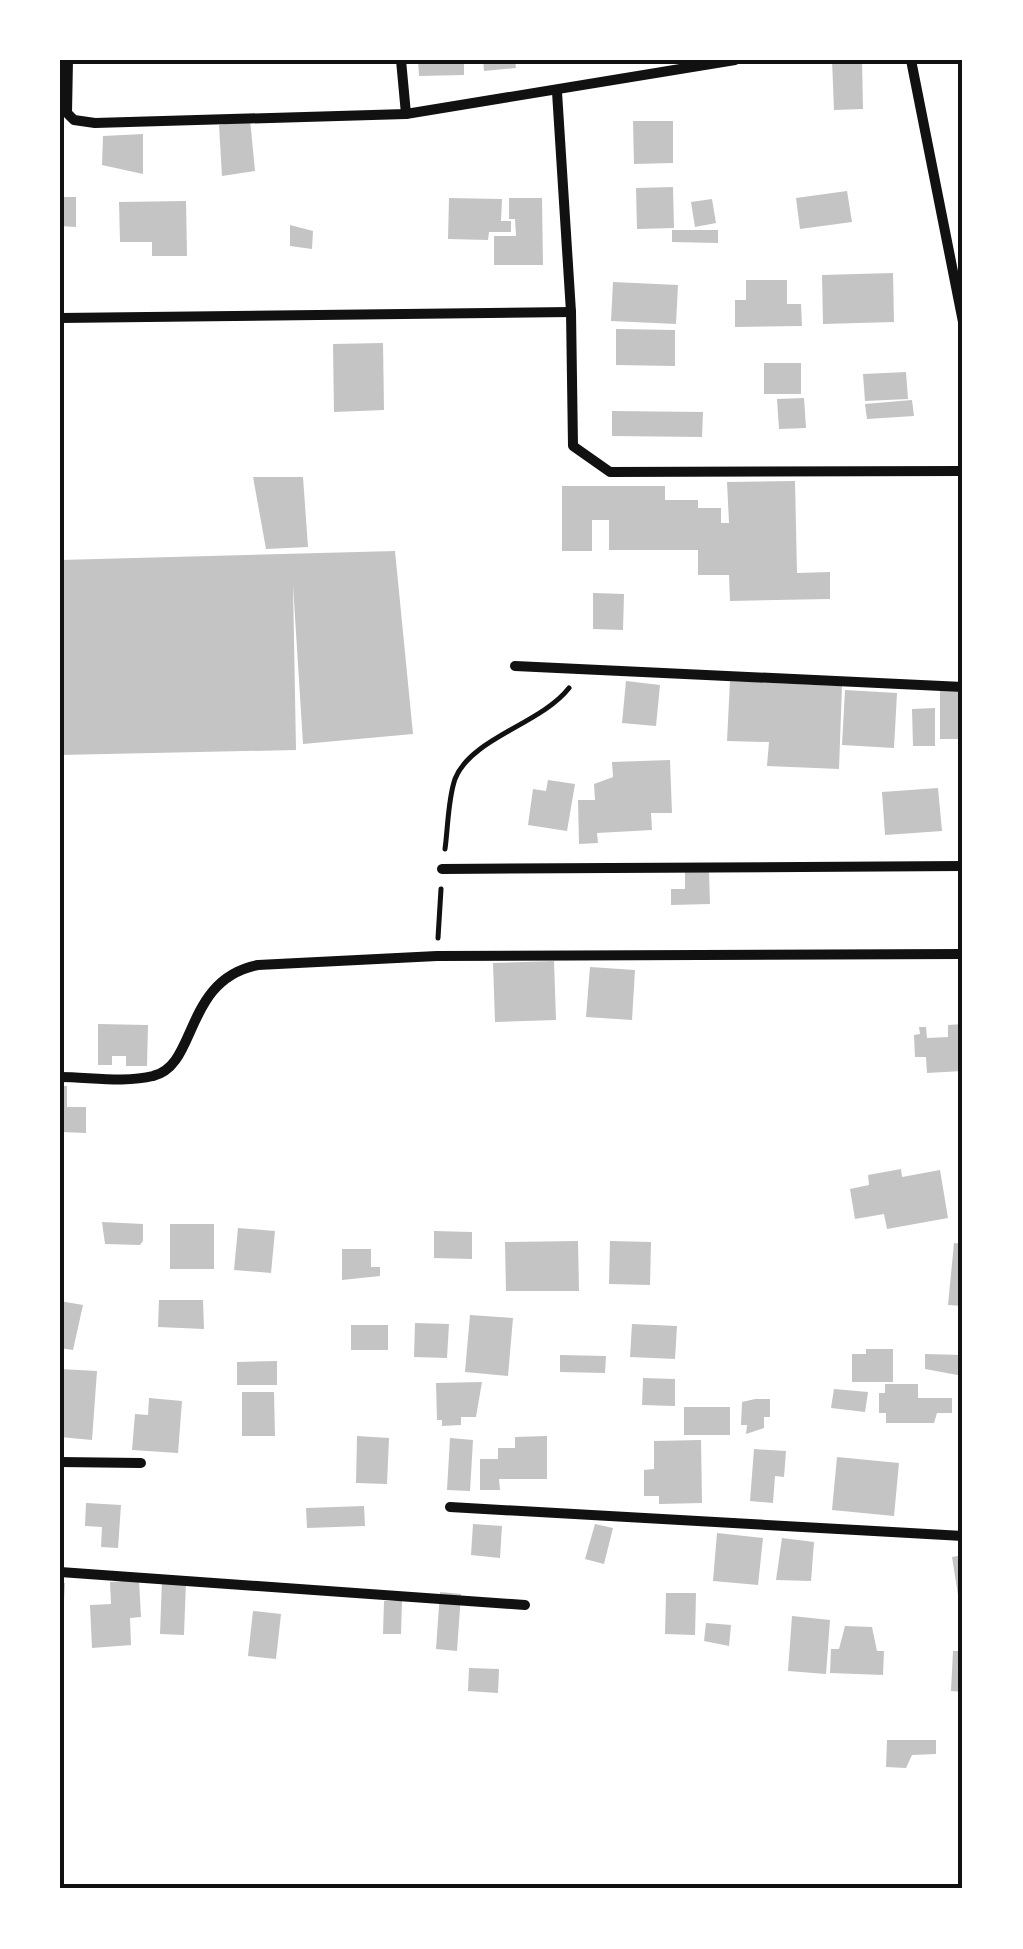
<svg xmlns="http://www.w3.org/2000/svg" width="1023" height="1949" viewBox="0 0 1023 1949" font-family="'Alegreya Sans',sans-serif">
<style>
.building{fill:#c4c4c4}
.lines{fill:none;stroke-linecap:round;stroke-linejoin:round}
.path{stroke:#111;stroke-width:5}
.minor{stroke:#111;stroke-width:10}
.neatline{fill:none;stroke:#111;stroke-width:4}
</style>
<rect width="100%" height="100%" fill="#fff"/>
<!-- building -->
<g class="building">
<polygon points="418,60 464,60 464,75 419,76"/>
<polygon points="483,60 515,60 516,68 484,71"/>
<polygon points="832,60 862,60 863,109 834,110"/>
<polygon points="250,119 255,171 222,176 219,125"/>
<polygon points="633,121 673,121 673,163 634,164"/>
<polygon points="143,134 143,174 102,165 103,136"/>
<polygon points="673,187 674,228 637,229 636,188"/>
<polygon points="847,191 852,222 800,229 796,198"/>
<polygon points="60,197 76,197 76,227 60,226"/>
<polygon points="449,198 502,199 501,221 511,221 511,232 489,232 488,240 448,239"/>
<polygon points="509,198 542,198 543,265 494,265 494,236 516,236 515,219 509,219"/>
<polygon points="712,199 716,223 695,227 691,202"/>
<polygon points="186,201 187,256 152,256 152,242 120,242 119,202"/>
<polygon points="290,225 313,231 312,249 290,246"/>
<polygon points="672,230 718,230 718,243 672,242"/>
<polygon points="893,273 894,322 823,324 822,275"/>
<polygon points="746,280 787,280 787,304 801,304 802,326 735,327 735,300 746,300"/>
<polygon points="613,282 678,285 676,324 611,321"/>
<polygon points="616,329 675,330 675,366 616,365"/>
<polygon points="383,343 384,410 334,412 333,344"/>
<rect x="764" y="363" width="37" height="31"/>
<polygon points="906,372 908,399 865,401 863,374"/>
<polygon points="804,398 806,428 779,429 777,399"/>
<polygon points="912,400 914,416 867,419 865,404"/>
<polygon points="612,411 703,412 702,437 612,436"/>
<polygon points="253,477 303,477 308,547 266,549"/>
<polygon points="795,481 797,573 830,572 830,599 730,601 729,575 698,575 698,550 609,550 609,520 592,520 592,551 562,551 562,486 665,486 665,500 698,500 698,508 721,508 721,523 729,523 727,482"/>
<polygon points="395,551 413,734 303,744 293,585 296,750 60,755 60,560"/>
<polygon points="593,593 624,594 623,630 593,629"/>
<polygon points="626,681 660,685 656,726 622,723"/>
<polygon points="730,681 842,686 839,769 767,766 769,742 727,741"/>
<polygon points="845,690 897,693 894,748 842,745"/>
<polygon points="940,690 963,691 963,739 940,739"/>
<polygon points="935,708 935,746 913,746 912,709"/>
<polygon points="670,760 672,813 651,813 652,830 597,833 598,843 579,844 578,800 595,800 594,784 613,777 612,762"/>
<polygon points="548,780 575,784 567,831 528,825 533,789 546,791"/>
<polygon points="938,788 942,831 885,835 882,792"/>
<polygon points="709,871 710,904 671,905 671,889 685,889 685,872"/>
<polygon points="554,961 556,1020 495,1022 493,963"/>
<polygon points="590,967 635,970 632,1020 586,1017"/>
<polygon points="98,1024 148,1025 147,1066 126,1066 126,1056 112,1056 112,1065 98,1065"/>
<polygon points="963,1024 963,1071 927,1073 926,1057 915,1057 914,1035 920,1034 919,1027 926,1027 927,1038 948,1037 948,1025"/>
<polygon points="60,1086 67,1086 67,1107 86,1107 86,1133 60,1132"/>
<polygon points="901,1169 902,1177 940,1170 948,1218 887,1229 884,1214 855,1219 850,1189 869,1185 868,1175"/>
<polygon points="102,1222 143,1224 143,1241 140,1245 105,1244"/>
<rect x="170" y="1224" width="44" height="45"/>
<polygon points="238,1228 275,1231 271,1273 234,1270"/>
<polygon points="434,1231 472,1232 472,1259 434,1258"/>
<polygon points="578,1241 579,1291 506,1291 505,1242"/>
<polygon points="610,1241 651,1242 650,1285 609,1284"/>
<polygon points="954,1243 963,1244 963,1306 948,1305"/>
<polygon points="342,1249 371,1249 371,1267 380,1267 380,1276 342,1280"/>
<polygon points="159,1300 203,1300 204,1329 158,1327"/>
<polygon points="60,1301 83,1305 73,1350 60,1348"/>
<polygon points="470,1315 513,1318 508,1376 465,1372"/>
<polygon points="415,1323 449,1324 447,1358 414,1357"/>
<polygon points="632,1324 677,1326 675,1359 630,1357"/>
<rect x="351" y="1325" width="37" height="25"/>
<polygon points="866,1349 893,1349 893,1382 852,1382 852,1354 866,1354"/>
<polygon points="925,1354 963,1355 963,1376 925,1369"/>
<polygon points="560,1355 606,1356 605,1373 560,1372"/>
<polygon points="277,1361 277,1385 237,1385 237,1362"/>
<polygon points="60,1369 97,1371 92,1440 60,1437"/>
<polygon points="643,1378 675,1379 675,1406 642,1405"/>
<polygon points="482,1382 476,1417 461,1417 461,1425 442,1426 442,1420 437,1420 436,1383"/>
<polygon points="885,1384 918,1384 918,1398 952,1398 952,1413 937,1413 934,1423 886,1423 886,1413 879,1413 879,1393 885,1393"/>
<polygon points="834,1389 868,1392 865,1412 831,1408"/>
<polygon points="242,1392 274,1392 275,1436 242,1436"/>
<polygon points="149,1398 182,1401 178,1453 132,1450 135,1414 148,1415"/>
<polygon points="755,1399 770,1399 770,1417 764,1417 764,1428 746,1434 747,1425 741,1425 742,1402"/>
<rect x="684" y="1407" width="46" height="28"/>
<polygon points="357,1436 389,1438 387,1484 356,1483"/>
<polygon points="547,1436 547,1479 499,1479 500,1490 480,1490 480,1459 498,1459 498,1448 515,1448 515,1437"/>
<polygon points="450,1438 473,1440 470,1491 447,1490"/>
<polygon points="701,1440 702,1503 659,1504 659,1496 644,1496 644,1470 654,1469 654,1441"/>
<polygon points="754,1449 786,1451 784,1477 775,1476 773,1503 750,1501"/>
<polygon points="837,1457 899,1463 894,1516 832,1510"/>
<polygon points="86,1503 121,1505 118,1548 101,1547 102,1527 85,1526"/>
<polygon points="364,1506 365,1526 307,1528 306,1508"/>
<polygon points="473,1524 502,1526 500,1558 471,1555"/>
<polygon points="595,1524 613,1528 604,1564 585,1559"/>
<polygon points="717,1533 763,1538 758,1585 713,1581"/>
<polygon points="782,1538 814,1542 811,1581 776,1580"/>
<polygon points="963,1555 963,1594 958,1595 952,1557"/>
<polygon points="139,1580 141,1617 130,1618 131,1645 92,1648 90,1605 111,1604 110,1582"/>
<polygon points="162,1580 186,1581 184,1635 160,1634"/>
<polygon points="60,1583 65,1583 63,1619 60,1619"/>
<polygon points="440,1592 461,1594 457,1651 436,1649"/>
<polygon points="666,1593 696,1593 695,1635 665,1634"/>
<polygon points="384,1601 402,1601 401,1634 383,1634"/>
<polygon points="253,1611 281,1614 276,1659 248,1656"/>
<polygon points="792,1616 830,1620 826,1674 788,1671"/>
<polygon points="706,1623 731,1625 729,1646 704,1641"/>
<polygon points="845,1626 872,1627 877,1651 884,1651 883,1675 830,1673 831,1649 839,1649"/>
<polygon points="953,1651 963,1651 963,1692 951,1691"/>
<polygon points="469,1668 499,1669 498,1693 468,1691"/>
<polygon points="887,1740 936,1740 936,1754 912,1755 906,1768 886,1767"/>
</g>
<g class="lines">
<!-- path -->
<g class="path">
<path d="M445,849C448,827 448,799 455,779C471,738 541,724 569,688"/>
<polyline points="438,938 441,889"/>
</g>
<!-- minor -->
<g class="minor">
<polyline points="68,60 67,113 74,120 95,123 406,114 735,60"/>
<polyline points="401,60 406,114"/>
<polyline points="911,60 963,322"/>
<polyline points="557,92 571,312 573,446 610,472 963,471"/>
<polyline points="60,318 571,312"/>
<polyline points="515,666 963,687"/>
<polyline points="442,869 963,866"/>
<path d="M60,1077C89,1077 125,1083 153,1076C198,1066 183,980 258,965L437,956L963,954"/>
<polyline points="60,1462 141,1463"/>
<polyline points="450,1507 963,1536"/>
<polyline points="60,1572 525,1605"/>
</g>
</g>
<!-- border -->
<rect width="1023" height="1949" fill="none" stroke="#ffffff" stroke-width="125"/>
<rect x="62" y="62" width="898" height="1824" class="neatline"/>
</svg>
